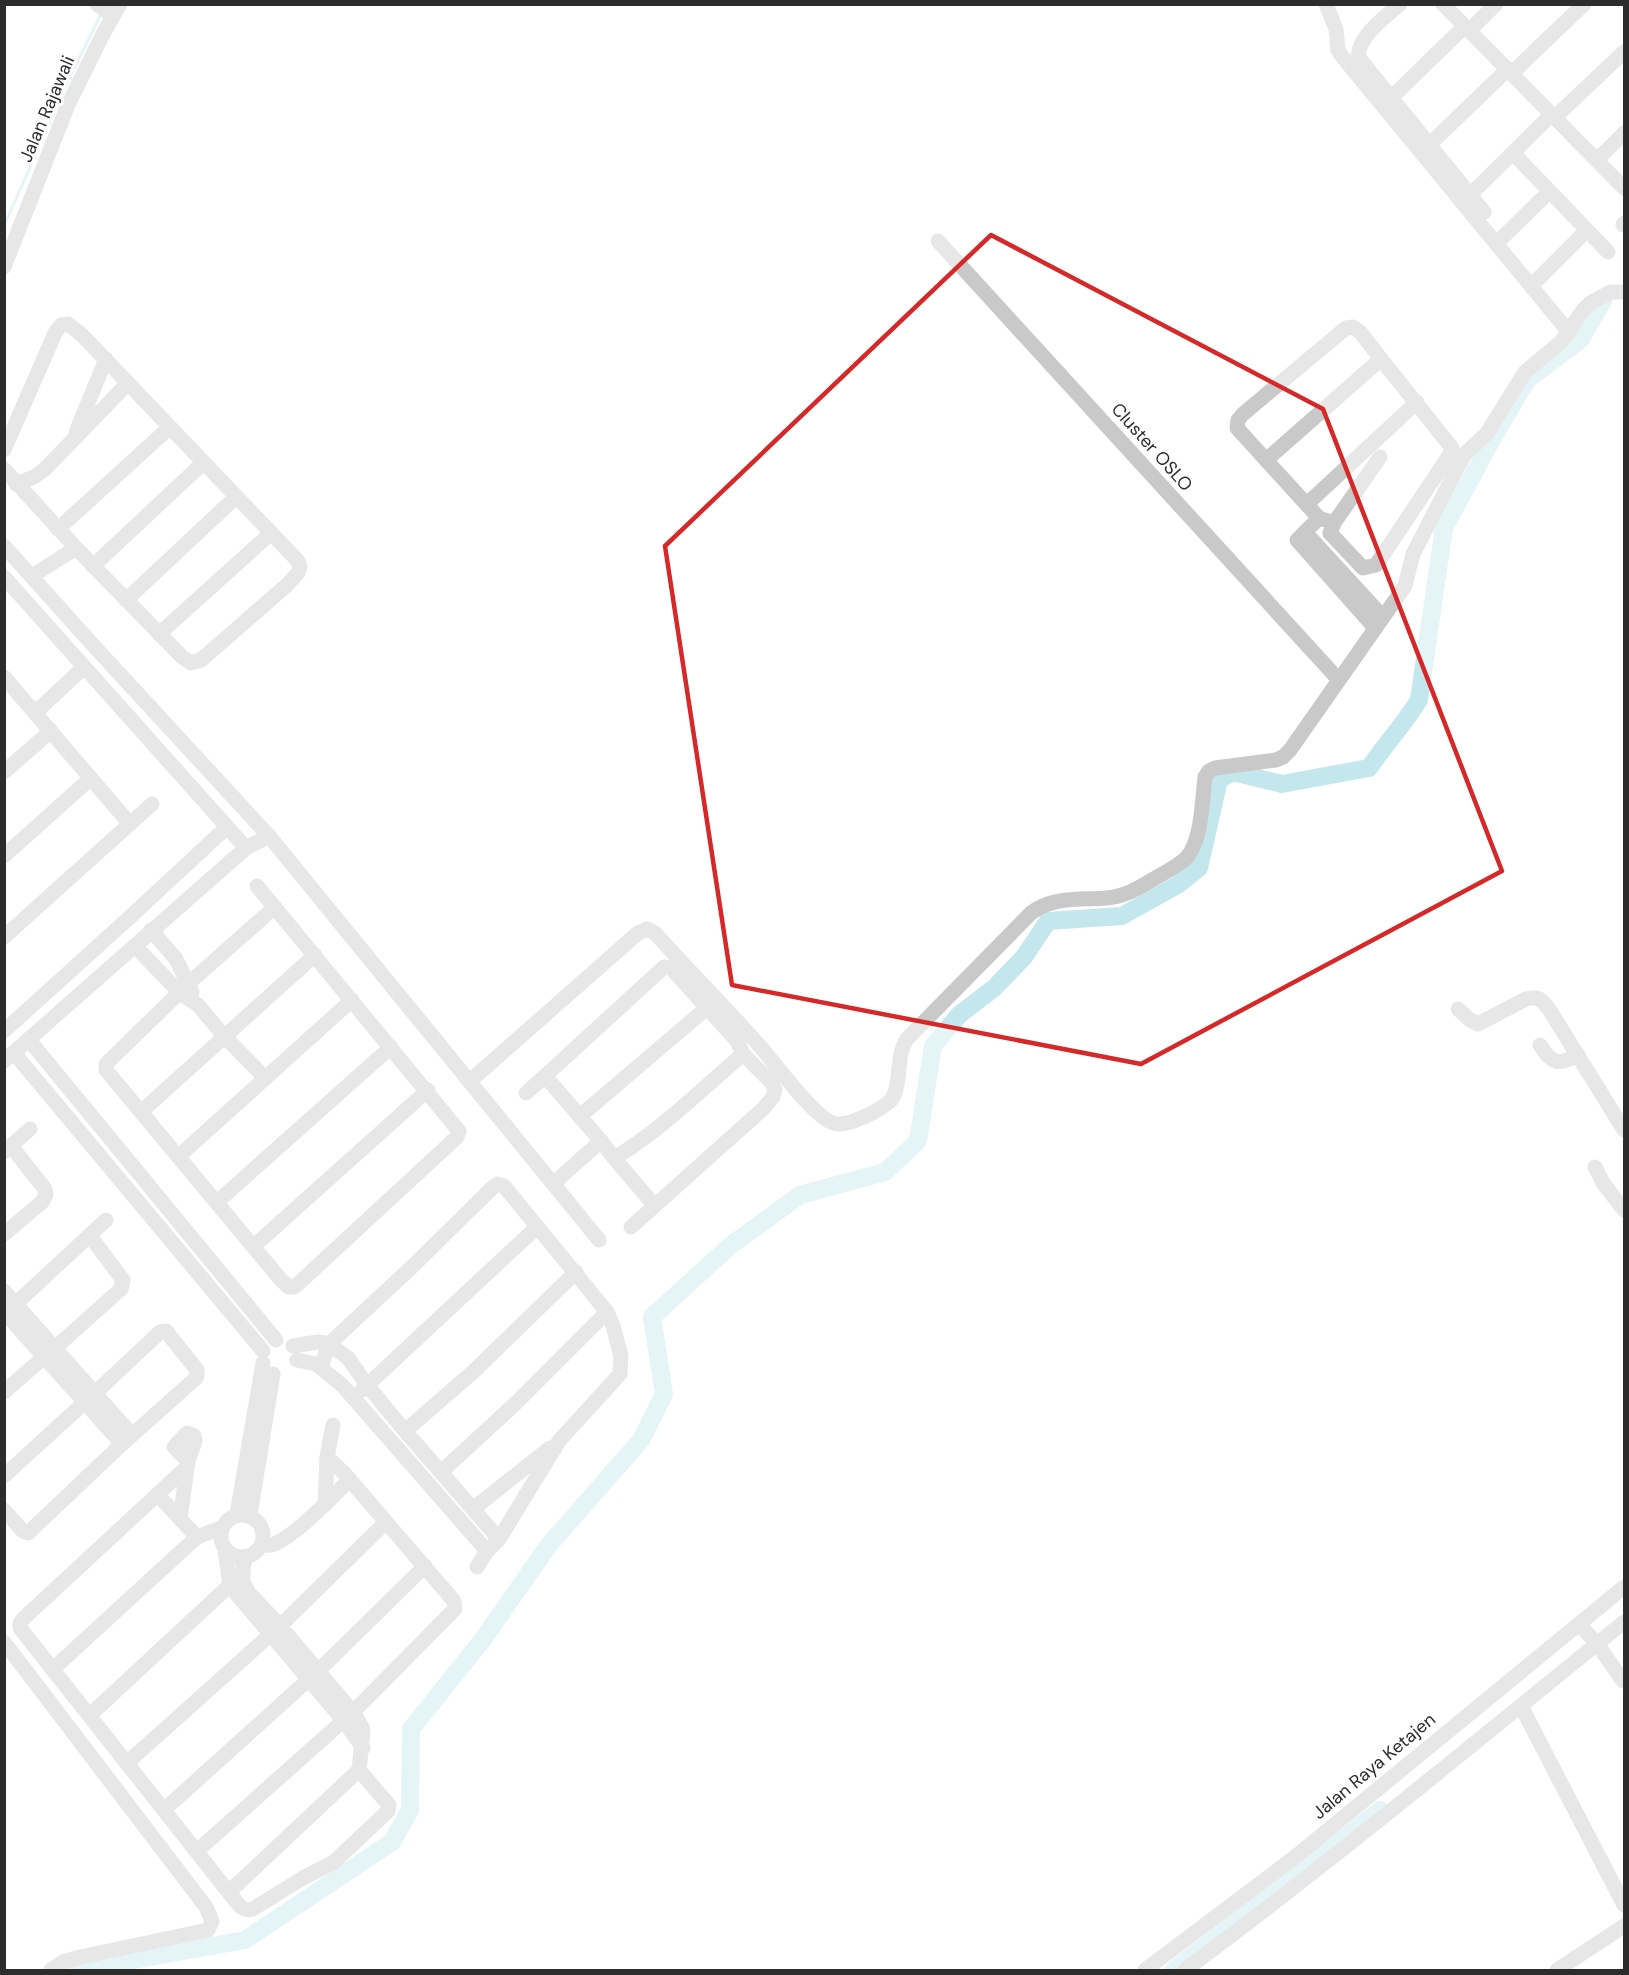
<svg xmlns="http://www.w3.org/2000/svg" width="1629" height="1975" viewBox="0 0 1629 1975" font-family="'DM Sans',sans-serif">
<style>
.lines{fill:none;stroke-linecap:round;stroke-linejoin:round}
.stream{stroke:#c3e7ed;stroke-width:3}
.river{stroke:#c3e7ed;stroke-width:18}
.minor{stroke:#c9c9c9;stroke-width:15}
.marked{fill:none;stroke:#d62828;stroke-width:4.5;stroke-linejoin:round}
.labels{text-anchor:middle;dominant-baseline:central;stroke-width:6;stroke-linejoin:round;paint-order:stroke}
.street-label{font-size:18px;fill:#2c2c2c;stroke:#fff}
</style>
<rect width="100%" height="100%" fill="#fff"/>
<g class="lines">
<!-- stream -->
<polyline class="stream" points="4,226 68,81 101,14"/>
<!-- river -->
<g class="river">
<path d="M77,1970L245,1940L392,1842L410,1810L411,1729L484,1638L548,1546L641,1440L664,1394L652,1317L731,1245L800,1195L885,1172L918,1141L933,1046L959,1015L994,988L1024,957L1048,921L1122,916L1179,884L1199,868L1219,780L1233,772L1282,784L1369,768C1385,745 1404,724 1419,700L1444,528L1494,436L1527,380L1581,339L1604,299"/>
<polyline points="1174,1970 1380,1810"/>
</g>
<!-- minor -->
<g class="minor">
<polyline points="97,4 113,16"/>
<polyline points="1326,4 1336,29 1338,50 1341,55 1568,331"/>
<path d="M1400,4C1387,15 1355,39 1359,58L1484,212"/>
<polyline points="1443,4 1624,188"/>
<polyline points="1470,30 1496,4"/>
<polyline points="1512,73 1584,4"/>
<polyline points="1392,97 1465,26"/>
<polyline points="1555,117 1624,52"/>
<polyline points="1430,144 1508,69"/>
<polyline points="1513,153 1608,252"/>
<polyline points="1597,160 1624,133"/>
<polyline points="1470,195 1552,114"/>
<polyline points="1623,225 1624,223"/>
<polyline points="1503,237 1549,192"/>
<polyline points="938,241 1338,679"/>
<polyline points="4,267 68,105 102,36 120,4"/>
<polyline points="1537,280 1587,230"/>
<polyline points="76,432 106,359"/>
<polyline points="4,450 55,333 61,325 68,324 82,335 298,561 300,567 298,573 287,585 201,660 191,663 182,657 76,548 4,469"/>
<polyline points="1266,460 1237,428 1238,420 1243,414 1346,328 1353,327 1361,333 1381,359"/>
<polyline points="16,484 34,477 45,469 128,383"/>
<polyline points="1307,504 1417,402"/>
<polyline points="1319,518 1266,460 1381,359 1452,448 1449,456 1376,565 1363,568 1330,533 1334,523"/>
<polyline points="58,529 170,427"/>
<polyline points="1305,532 1383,617"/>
<polyline points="4,546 93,645 269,836 599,1240"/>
<polyline points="93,566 203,463"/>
<polyline points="32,576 76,548"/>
<polyline points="4,577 246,848"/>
<polyline points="126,600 236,497"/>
<polyline points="1375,628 1297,540 1319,518 1334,523 1380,457"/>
<polyline points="159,634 271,533"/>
<polyline points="4,677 130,824"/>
<polyline points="35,713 84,667"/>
<polyline points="4,772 51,731"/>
<polyline points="4,856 91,778"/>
<polyline points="257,886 459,1131 457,1137 299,1283 294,1287 289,1287 281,1280 106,1070 106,1064 189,983 275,907"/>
<polyline points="151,930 176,959 192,992"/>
<polyline points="4,937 152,804"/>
<polyline points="135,946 179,992 198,1005 224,1036 265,1078"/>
<path d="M1458,1009L1470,1020L1478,1024L1526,999C1538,995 1542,1000 1549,1009L1624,1130"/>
<polyline points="4,1031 130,917 227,827"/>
<polyline points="29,1040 276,1340"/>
<path d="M1540,1045C1552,1064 1558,1066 1578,1055"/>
<polyline points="14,1053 263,1351"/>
<polyline points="4,1061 246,848 269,836"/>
<polyline points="545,1076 664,967 671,968 737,1041 743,1054 772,1083 775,1090 773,1097 764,1108 631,1227"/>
<path d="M470,1081L638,933L647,929L655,933C688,970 724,1006 758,1044C774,1062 813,1116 833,1123C847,1128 881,1110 891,1100C902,1087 895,1057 907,1039L1031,913C1053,896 1081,900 1106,898C1124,897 1137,889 1152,880C1163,873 1178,867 1187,857C1202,840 1202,800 1205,777L1209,771L1215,768L1276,760L1283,757L1290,750L1405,586L1413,554L1464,455L1487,433L1525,372L1562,341L1583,310L1590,303L1611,292H1624"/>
<polyline points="526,1093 545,1076 601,1141 554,1183"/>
<polyline points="142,1111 315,955"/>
<polyline points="580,1116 708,1007"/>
<path d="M601,1141L614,1158C659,1132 703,1088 743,1054"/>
<polyline points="4,1152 30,1129"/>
<polyline points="179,1156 352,1000"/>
<polyline points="614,1158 654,1205"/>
<polyline points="1595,1167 1603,1183 1624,1210"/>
<polyline points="217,1202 391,1047"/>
<polyline points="4,1234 42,1202 46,1195 45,1189 11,1146"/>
<polyline points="254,1246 428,1090"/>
<polyline points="4,1291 132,1435"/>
<polyline points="9,1310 106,1220"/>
<polyline points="4,1312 122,1444"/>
<polyline points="293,1346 318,1342 329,1344 348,1358 367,1385 405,1431 499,1539"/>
<polyline points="55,1348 121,1289 123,1280 90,1236"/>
<polyline points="297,1360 316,1364 343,1386 487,1551"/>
<polyline points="321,1367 329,1344 414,1265 492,1188 498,1184 504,1186 607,1312 613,1326 621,1356 620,1374 559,1441 499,1539 487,1551 477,1567"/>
<polyline points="362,1390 537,1227"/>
<polyline points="4,1392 44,1357"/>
<polyline points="405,1431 473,1372 576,1272"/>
<path d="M187,1467L24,1618L20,1623V1628L238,1904C243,1909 246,1911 253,1909L303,1878L334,1862L388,1811L389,1805L359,1770L363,1731L362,1727L353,1712L280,1626L249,1593L243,1582V1567L246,1557"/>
<polyline points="441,1472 516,1403 607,1312"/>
<polyline points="4,1476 85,1402"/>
<polyline points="158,1495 197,1537 221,1528"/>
<polyline points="325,1505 327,1457 333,1425"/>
<polyline points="473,1509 550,1448"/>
<polyline points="4,1510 23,1531 28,1533 122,1444 195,1379 197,1376 197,1370 166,1331 160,1332 95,1393"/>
<polyline points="237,1514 263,1363"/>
<circle cx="242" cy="1536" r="21"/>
<polyline points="250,1515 273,1374"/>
<polyline points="180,1519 188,1461 195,1441 194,1436 187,1433 174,1447 188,1461"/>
<path d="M262,1545C263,1545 270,1545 271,1545C290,1541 335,1495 349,1480"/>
<polyline points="225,1550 230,1585 239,1597 343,1720 363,1748"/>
<polyline points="1579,1624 1597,1644 1623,1681"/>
<polyline points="4,1642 206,1907 212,1921 208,1930 80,1957 63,1962 51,1970"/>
<polyline points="54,1668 197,1537"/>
<polyline points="1521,1706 1624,1905"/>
<polyline points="90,1715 230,1585 240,1583"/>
<polyline points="128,1762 280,1626 386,1522"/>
<polyline points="165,1809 318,1671 425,1566"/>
<polyline points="197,1851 353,1712 455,1609 454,1601 344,1473 327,1457"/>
<polyline points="229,1892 359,1770"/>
<polyline points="1145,1970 1295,1857 1624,1587"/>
<path d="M1185,1970C1335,1859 1479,1739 1624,1622"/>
<polyline points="1557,1970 1624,1926"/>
</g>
</g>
<!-- marked area -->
<path d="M0 0H1629V1975H0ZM991,235L1323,409L1502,871L1141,1064L732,985L665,546Z" fill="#fff" fill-opacity=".55" fill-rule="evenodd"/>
<path class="marked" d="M991,235L1323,409L1502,871L1141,1064L732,985L665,546Z"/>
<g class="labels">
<!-- street labels -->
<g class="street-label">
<text transform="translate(47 109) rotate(-67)">Jalan Rajawali</text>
<text transform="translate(1152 447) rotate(48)">Cluster OSLO</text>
<text transform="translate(1374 1766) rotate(-40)">Jalan Raya Ketajen</text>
</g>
</g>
<!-- border -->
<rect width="1629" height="1975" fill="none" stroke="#2c2c2c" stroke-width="12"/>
</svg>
